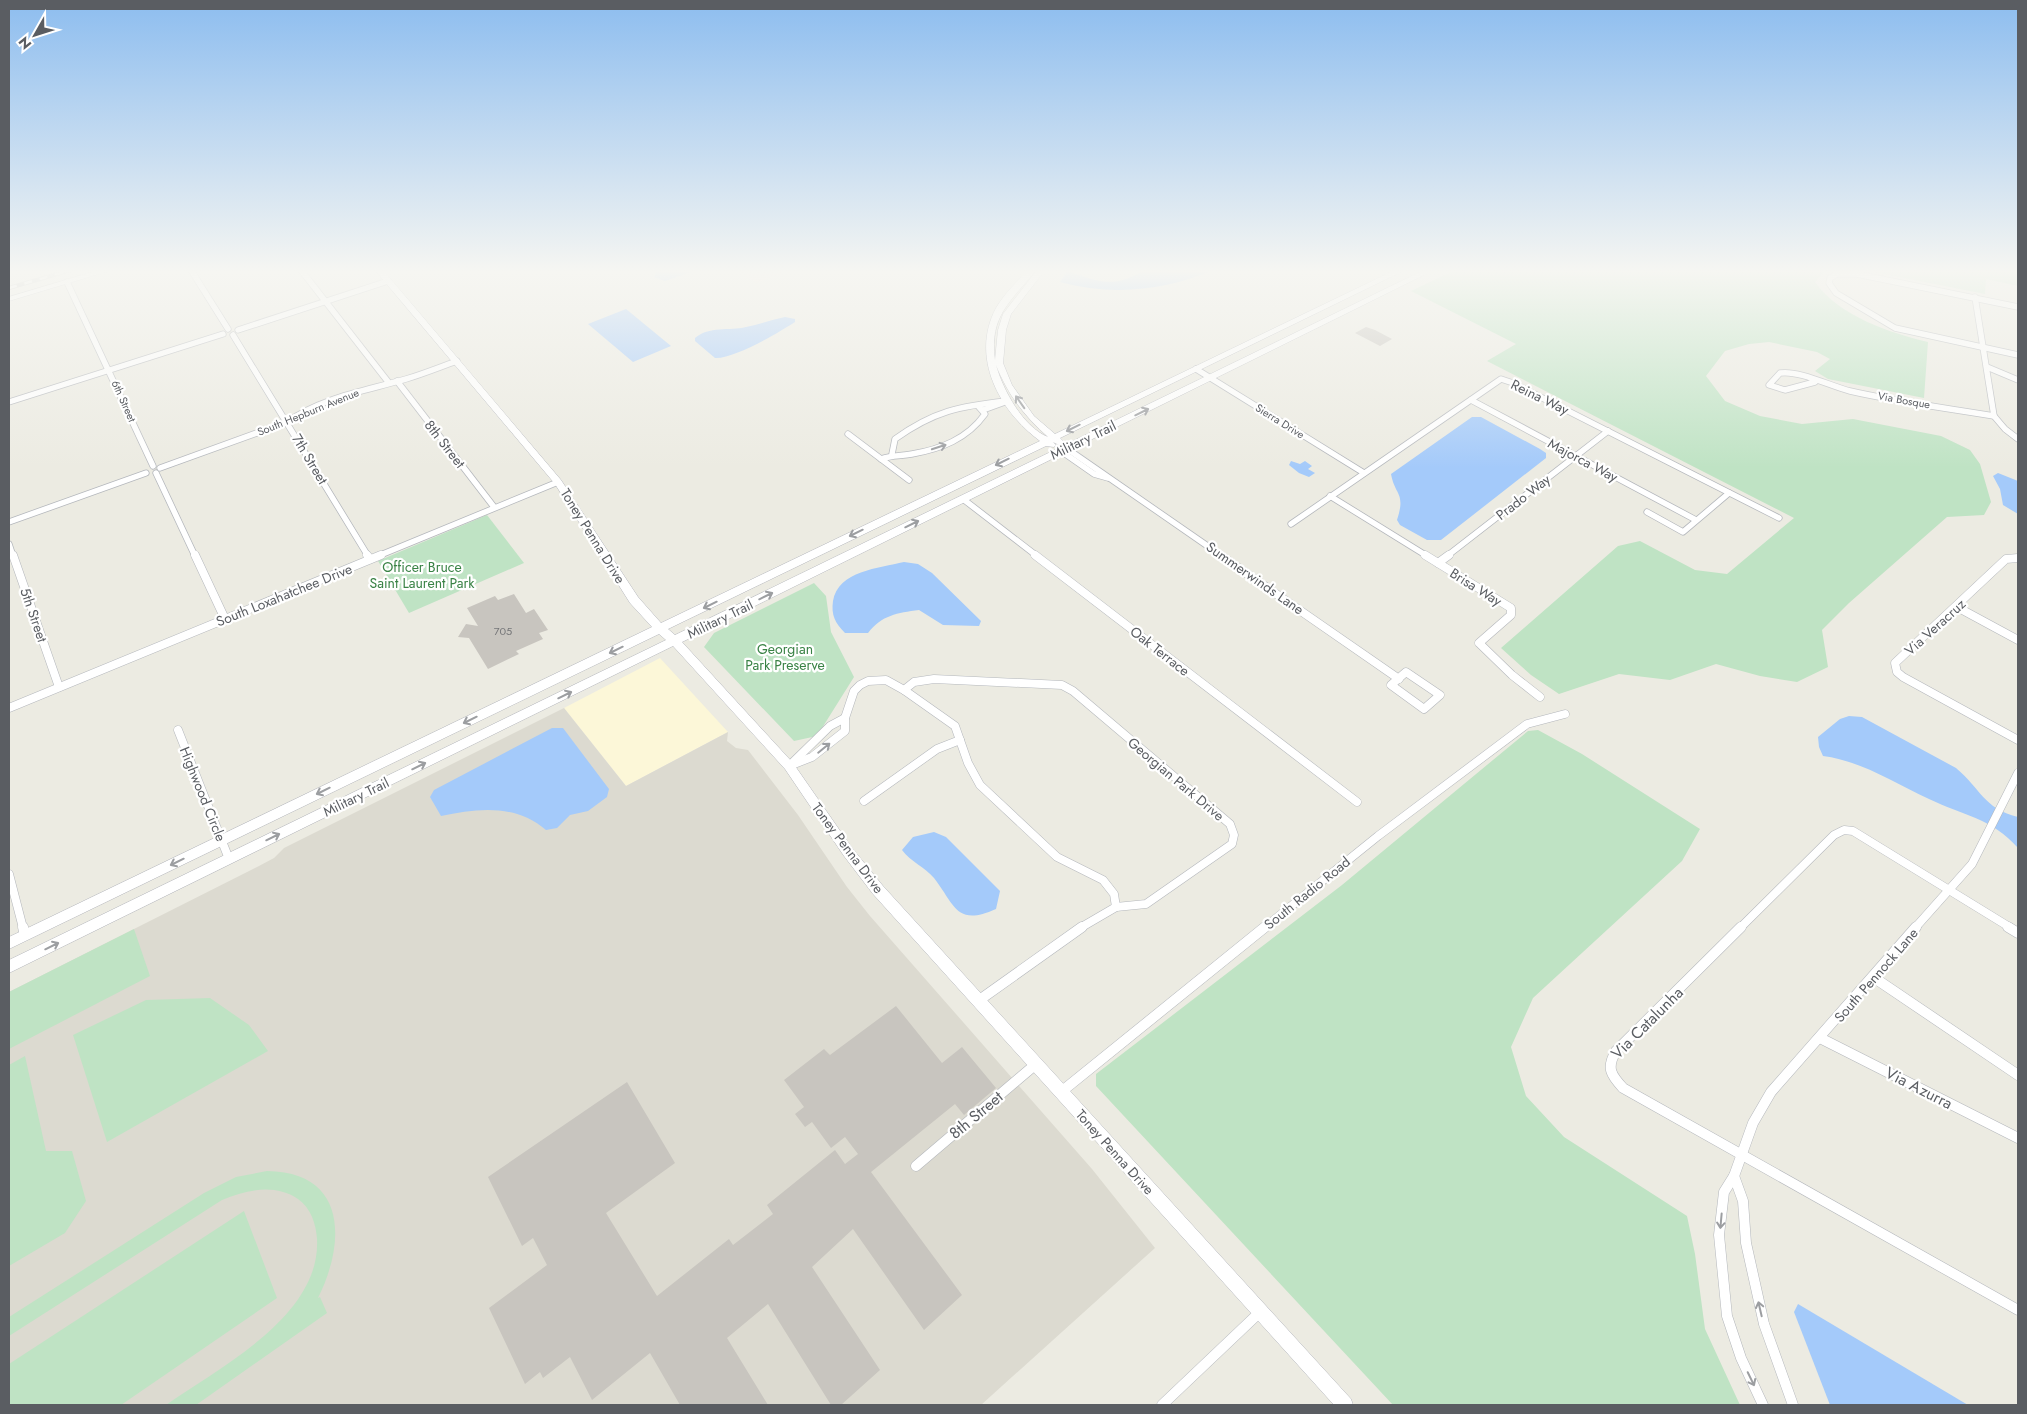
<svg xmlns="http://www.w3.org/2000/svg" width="2027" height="1414" viewBox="0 0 2027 1414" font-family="Jost,sans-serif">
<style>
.commercial{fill:#fcf7d8}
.education{fill:#dcdad0}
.medical{fill:#f9e4de}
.green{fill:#bfe3c4}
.water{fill:#a4cafa}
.building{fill:#c8c5bf}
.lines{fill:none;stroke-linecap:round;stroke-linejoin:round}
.street-far2-casing{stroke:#b4b7bc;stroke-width:7}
.street-far1-casing{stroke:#b4b7bc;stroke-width:9}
.street-casing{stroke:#b4b7bc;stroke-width:11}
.secondary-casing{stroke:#b4b6bc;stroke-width:1}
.street-far2{stroke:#fff;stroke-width:5.5}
.street-far1{stroke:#fff;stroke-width:8}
.street{stroke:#fff;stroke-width:10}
.secondary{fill:#fff;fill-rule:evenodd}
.rail-casing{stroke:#b3b4b4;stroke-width:4}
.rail{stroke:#fff;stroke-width:2.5;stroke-dasharray:8;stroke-linecap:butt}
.oneway{stroke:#9c9ea1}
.labels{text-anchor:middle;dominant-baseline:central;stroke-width:4.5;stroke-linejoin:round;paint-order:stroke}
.far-street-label{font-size:11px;fill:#5a5d62;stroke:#fff}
.number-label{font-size:11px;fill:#767779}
.street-label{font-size:14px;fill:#5a5d62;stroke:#fff}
.park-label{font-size:14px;fill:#398245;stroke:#fff}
.near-street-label{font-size:16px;fill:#5a5d62;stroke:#fff}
</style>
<rect width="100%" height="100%" fill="#ecebe2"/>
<!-- commercial -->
<polygon class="commercial" points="660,658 728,732 626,786 564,708"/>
<!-- education -->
<polygon class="education" points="564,708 626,786 728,732 727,741 736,748 748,750 798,815 847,887 870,916 1092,1169 1155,1248 981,1405 9,1405 9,992 259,866 274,858 284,848"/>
<!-- medical -->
<polygon class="medical" points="739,270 791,270 756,283"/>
<!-- green -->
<g class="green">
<path d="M1455,270H1829L1825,271L1815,282C1839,316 1890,333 1928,342L1924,398L1828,379L1815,371L1830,359L1817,352L1769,342L1749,344L1725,351L1706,376L1725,401L1760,416L1802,424L1853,419L1941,436L1970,450L1980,464L1991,502L1984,515L1947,517L1849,603L1822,630L1828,667L1797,682L1760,676L1716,664L1670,680L1619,674L1559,694L1531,675L1501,648L1618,546L1640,541L1695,570L1727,574L1794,518L1487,361L1516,344L1411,291Z"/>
<polygon points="1864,270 2016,270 2018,271 2018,286 1986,279 1985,294"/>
<polygon points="487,515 524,563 409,613 378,561"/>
<polygon points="814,583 826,596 831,632 854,677 817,736 794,741 704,647 714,633"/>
<polygon points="1538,730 1582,754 1700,829 1682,861 1533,998 1511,1047 1526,1096 1564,1137 1687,1216 1695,1254 1705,1329 1740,1405 1393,1405 1096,1086 1096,1074 1342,885 1528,731"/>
<polygon points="134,929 150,976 9,1049 9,992"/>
<polygon points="210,998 249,1025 268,1051 107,1142 73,1035 146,1000"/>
<polygon points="25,1056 46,1151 72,1151 86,1201 65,1233 9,1266 9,1065"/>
<path d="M267,1171C347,1172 346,1242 318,1298L320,1297L327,1313L196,1405H166C220,1367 321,1316 317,1239C316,1224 311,1208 298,1199C274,1183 247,1190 222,1200L9,1336V1317L204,1193L236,1177Z"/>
<polygon points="244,1211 277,1298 121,1405 9,1405 9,1364"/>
</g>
<!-- water -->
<g class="water">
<polygon points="657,270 697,270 665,281 654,277"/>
<path d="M1144,270H1213C1165,291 1111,296 1060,282L1068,271C1098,282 1115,289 1144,270Z"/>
<polygon points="626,309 671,346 633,362 588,324"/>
<path d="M785,317L795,319V322C778,333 734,359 715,358L695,341V338C709,326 729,331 746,327C759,324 772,320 785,317Z"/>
<path d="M1472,417H1481L1540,449L1546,453V458L1441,540H1427L1400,525L1397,520C1406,492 1395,496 1391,474Z"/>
<polygon points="1291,461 1300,464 1305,461 1312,466 1308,469 1315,473 1309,477 1299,473 1289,465"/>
<polygon points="1998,473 2018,481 2018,514 2003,505 2000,489 1993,476"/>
<path d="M904,562L918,564L932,573L981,621L979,626L943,625L919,610C897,613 882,615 868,633H845C835,623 831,615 833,601C838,571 879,568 904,562Z"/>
<path d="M1849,716L1862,717L1956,768C1981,789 1983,808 2018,817V848C1992,818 1962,815 1929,799C1894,783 1862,761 1823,756L1819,747L1818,737L1840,719Z"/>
<path d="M552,728H563L609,789L607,797L588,811L570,815L557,828L546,830C516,804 478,808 441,816L430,797L434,790Z"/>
<path d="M934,832L946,837L1000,891L996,909C956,927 955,905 934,878C925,867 911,862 902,850L913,837Z"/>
<polygon points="1798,1304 1968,1405 1830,1405 1794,1312"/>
</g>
<!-- building -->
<g class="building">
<polygon points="1366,327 1375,330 1392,339 1380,346 1355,333"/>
<polygon points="514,594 526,613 534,609 548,630 539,633 543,639 516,651 519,654 488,669 469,638 458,637 466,624 478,626 467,608 495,596 498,600"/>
<polygon points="896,1006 942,1063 962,1047 996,1088 964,1115 955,1104 871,1172 962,1295 924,1330 853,1229 812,1267 880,1370 841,1405 831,1405 768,1304 727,1338 768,1405 680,1405 650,1353 592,1400 570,1357 543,1378 540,1372 525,1384 489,1308 547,1265 533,1238 522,1246 488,1177 627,1082 675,1163 606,1213 657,1296 729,1239 733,1245 773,1214 767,1205 835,1150 845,1164 858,1154 845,1137 831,1148 812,1122 805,1127 795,1114 804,1107 784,1080 824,1049 830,1055"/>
</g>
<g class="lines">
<!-- street-far2 casing -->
<g class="street-far2-casing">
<g id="street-far2">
<polyline points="191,270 228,329"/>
<polyline points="301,270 389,383"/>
<polyline points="67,282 153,466"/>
<polyline points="1975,297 1994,416 2005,429 2018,439"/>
<polyline points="2018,307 1857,274 1837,274 1830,278 1829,283 1836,293 1895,328 2018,355"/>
<polyline points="238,330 388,281"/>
<polyline points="233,335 368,556"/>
<polyline points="1987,367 2018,380"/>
<polyline points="1196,369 1364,473"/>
<polyline points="397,381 494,507"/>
<path d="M1815,382L1785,390L1769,385L1780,373C1799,370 1830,386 1850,391C1898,402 1946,408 1994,416"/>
<polyline points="1471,400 1696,520"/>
<polyline points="9,402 223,334"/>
<polyline points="983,410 1005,402"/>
<polyline points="848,434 909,480"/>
<polyline points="1066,448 1222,556"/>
<polyline points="1061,451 1094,474 1108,478"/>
<path d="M892,454L895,439C934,411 960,406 1007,401"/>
<path d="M881,459C891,455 901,456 912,454C941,449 967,439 985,414L978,406"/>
<path d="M160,468L287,422C323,397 365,391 406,379C423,374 440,367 457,361"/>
<polyline points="156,473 195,556"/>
<polyline points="1330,496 1427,556"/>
<polyline points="963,499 1037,556"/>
<polyline points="1647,512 1683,532 1729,493"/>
<polyline points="9,522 146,473"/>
<polyline points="1291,524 1501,379 1513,383 1779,518"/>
<polyline points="9,544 13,556"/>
<polyline points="378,556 558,482"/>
<polyline points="1447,556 1608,431"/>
</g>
</g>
<!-- street-far1 casing -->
<g class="street-far1-casing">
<g id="street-far1">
<polyline points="13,555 59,687"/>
<polyline points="195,555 225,619"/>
<polyline points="367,555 370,559"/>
<polyline points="1035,555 1357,802"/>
<polyline points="1220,555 1399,679"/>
<polyline points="1425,555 1511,608 1511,615 1479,643 1512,675 1540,697"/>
<polyline points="2018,558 2006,559 1895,663 1897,672 1903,677 2018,740"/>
<polyline points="1438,563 1449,555"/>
<polyline points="1957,607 2018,640"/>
<polygon points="1406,672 1440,695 1424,709 1391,685"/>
<polyline points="904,690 914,682 934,679 1062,685 1073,691 1230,824 1234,835 1232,844 1146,904 1116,907 1080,928"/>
<polyline points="9,708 381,555"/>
<polyline points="178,730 229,859"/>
<polyline points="790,765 830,726 845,718"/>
<polyline points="789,766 812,757 845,731 845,718 854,691 860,685 868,681 886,680 904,690 955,726 968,763 980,785 1057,857 1103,880 1114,894 1116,907"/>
<polyline points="864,801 937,749 960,740"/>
<polyline points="9,874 23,928"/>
<polyline points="1264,928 1378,836 1527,724 1565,714"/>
<polyline points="1740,928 1834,835 1844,830 1853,831 2011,928"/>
<polyline points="1915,928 1972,864 2018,773"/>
</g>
</g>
<!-- street casing -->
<g class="street-casing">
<g id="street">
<polyline points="23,927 25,935"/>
<path d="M1741,927L1616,1051C1606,1068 1611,1075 1623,1088L2018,1310"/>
<polyline points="2008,927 2018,933"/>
<polyline points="1873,977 2018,1075"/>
<polyline points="978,1001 1082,927"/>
<polyline points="1820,1038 2018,1138"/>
<polyline points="1061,1092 1265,927"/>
<polyline points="916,1166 1036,1064"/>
<polyline points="1734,1176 1743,1201 1746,1243 1764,1324 1793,1405"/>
<polyline points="1162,1405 1260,1312"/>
<polyline points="1763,1405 1741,1358 1727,1316 1719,1235 1724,1192 1734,1176 1753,1123 1771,1092 1916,927"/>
</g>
</g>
<!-- secondary casing -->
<g class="secondary-casing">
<g id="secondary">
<polygon points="99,270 112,270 9,301 9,297"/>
<path d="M375,270H383L561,480L638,597L661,623L1040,441C999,411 970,357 996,308C1004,294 1017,282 1028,270H1036C1011,302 989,315 995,360L998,330L1003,314L1037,270H1045L1011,314L1006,330L1003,363L1012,385L1034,416L1055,434L1395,270H1405L1060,438L1064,442L1062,444L1059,445L1053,442L1056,445L1054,447L1046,446L668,629L675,635L1424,270H1434L682,642L793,763L852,848L883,886L1351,1399L1353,1405H1334L873,894L844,856L785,769L673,646L9,973V960L666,640L659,634L9,949V937L652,627L630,603L555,484ZM996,365C1008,395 1024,416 1048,437C1023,427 1003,390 996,365Z"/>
</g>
</g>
<!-- street-far2 -->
<use href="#street-far2" class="street-far2"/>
<!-- street-far1 -->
<use href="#street-far1" class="street-far1"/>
<!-- street -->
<use href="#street" class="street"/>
<!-- secondary -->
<use href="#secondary" class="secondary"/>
<!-- rail casing -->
<g class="rail-casing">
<polyline id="rail" points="9,288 71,270"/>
</g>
<!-- rail -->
<use href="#rail" class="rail"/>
</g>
<!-- one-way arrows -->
<defs><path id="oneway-shaft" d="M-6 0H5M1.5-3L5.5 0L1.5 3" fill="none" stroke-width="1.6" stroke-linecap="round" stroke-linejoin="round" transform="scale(1.25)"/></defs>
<g class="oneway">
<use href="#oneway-shaft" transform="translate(1020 402) rotate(-125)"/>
<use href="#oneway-shaft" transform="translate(1142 412) rotate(-26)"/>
<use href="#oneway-shaft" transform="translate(1073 428) rotate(154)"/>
<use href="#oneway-shaft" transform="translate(939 447) rotate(-18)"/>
<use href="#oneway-shaft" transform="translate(1002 462) rotate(154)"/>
<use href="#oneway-shaft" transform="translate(912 524) rotate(-26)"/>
<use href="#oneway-shaft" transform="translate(856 533) rotate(154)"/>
<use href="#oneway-shaft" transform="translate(766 596) rotate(-26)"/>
<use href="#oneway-shaft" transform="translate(710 605) rotate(154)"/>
<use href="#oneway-shaft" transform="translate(616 650) rotate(154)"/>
<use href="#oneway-shaft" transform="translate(565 695) rotate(-26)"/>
<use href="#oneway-shaft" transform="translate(470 720) rotate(154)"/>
<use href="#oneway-shaft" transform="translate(824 748) rotate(-39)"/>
<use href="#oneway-shaft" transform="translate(419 766) rotate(-26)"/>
<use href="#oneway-shaft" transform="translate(323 791) rotate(154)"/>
<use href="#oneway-shaft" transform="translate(273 837) rotate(-26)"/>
<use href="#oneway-shaft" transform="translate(177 862) rotate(154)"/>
<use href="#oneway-shaft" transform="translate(52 946) rotate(-26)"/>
<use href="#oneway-shaft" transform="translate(1721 1221) rotate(95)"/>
<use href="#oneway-shaft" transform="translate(1760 1309) rotate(-103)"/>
<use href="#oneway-shaft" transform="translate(1751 1379) rotate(64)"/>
</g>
<!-- sky -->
<linearGradient id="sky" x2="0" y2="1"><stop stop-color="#8dbdef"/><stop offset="0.58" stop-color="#f6f6f2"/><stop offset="1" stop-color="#f6f6f2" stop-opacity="0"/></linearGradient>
<rect width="2027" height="468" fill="url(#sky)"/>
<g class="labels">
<!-- far-street labels -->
<g class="far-street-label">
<text transform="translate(1904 400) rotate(10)">Via Bosque</text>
<text transform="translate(124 401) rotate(66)">6th Street</text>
<text transform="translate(308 412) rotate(-22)">South Hepburn Avenue</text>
<text transform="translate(1280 421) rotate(32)">Sierra Drive</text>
</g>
<!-- number labels -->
<g class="number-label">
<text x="503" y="631">705</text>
</g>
<!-- street labels -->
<g class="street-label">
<text transform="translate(1540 397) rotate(26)">Reina Way</text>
<text transform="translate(1083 440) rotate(-26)">Military Trail</text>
<text transform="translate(445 444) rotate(52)">8th Street</text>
<text transform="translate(310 459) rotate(59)">7th Street</text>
<text transform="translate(1583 460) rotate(28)">Majorca Way</text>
<text transform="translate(1523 497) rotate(-38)">Prado Way</text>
<text transform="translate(593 536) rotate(58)">Toney Penna Drive</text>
<text transform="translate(1255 578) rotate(35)">Summerwinds Lane</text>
<text transform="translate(1476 587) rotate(32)">Brisa Way</text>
<text transform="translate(284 595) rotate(-22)">South Loxahatchee Drive</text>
<text transform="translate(34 615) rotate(71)">5th Street</text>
<text transform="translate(720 619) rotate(-26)">Military Trail</text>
<text transform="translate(1935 627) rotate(-42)">Via Veracruz</text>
<text transform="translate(1160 651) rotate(38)">Oak Terrace</text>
<text transform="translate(1176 779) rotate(40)">Georgian Park Drive</text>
<text transform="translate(203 794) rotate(68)">Highwood Circle</text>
<text transform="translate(356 797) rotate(-26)">Military Trail</text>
<text transform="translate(848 848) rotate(53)">Toney Penna Drive</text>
<text transform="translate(1307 893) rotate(-39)">South Radio Road</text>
<text transform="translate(1876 975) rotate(-49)">South Pennock Lane</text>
<text transform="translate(1115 1152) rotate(48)">Toney Penna Drive</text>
</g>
<!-- park labels -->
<g class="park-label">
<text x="422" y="567">Officer Bruce<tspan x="422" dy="16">Saint Laurent Park</tspan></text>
<text x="785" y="649">Georgian<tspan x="785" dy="16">Park Preserve</tspan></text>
</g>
<!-- near-street labels -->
<g class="near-street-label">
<text transform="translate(1647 1023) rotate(-45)">Via Catalunha</text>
<text transform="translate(1919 1088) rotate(27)">Via Azurra</text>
<text transform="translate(976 1115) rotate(-40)">8th Street</text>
</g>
</g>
<!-- border -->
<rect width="2027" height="1414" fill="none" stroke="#5a5d62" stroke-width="20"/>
<!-- north arrow -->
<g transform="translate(35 35) rotate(231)" stroke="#ffffff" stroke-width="4" paint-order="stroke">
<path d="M0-4L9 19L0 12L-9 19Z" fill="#5a5d62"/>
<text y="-8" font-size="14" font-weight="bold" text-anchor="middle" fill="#5a5d62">N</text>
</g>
</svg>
